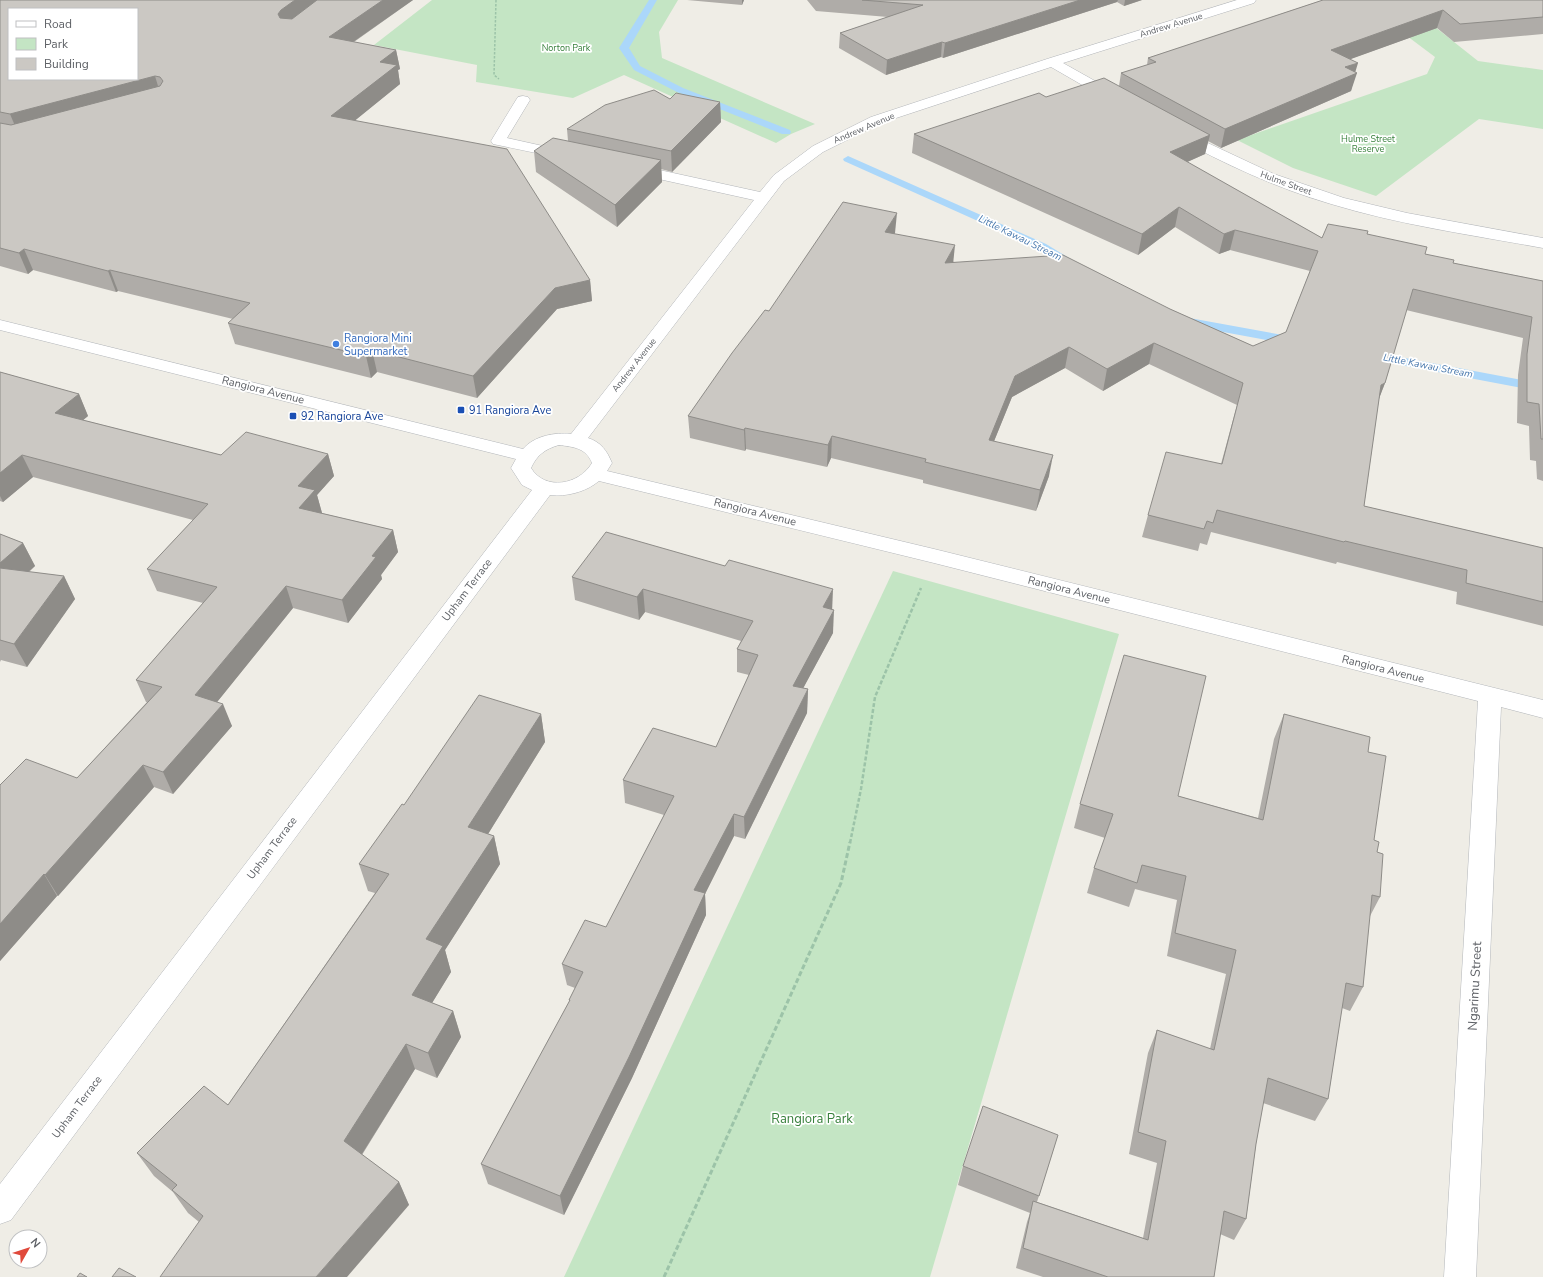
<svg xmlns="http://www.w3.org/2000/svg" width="1543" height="1277" viewBox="0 0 1543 1277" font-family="'Nunito Sans',sans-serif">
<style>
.green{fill:#c4e5c4}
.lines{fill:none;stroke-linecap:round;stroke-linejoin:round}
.stream{fill:#abd7fa;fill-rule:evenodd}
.minor-casing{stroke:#b3b6ba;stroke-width:1}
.path-far2{stroke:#9cc3a8;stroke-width:1.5;stroke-dasharray:2.5 1.5;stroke-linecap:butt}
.path-far1{stroke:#9cc3a8;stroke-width:2.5;stroke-dasharray:4 2;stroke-linecap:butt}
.path{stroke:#9cc3a8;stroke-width:3;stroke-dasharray:5 2.5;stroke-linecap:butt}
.minor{fill:#fff;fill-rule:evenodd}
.wall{fill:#afaca8}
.shaded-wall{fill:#8e8c88}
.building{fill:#cbc8c3;stroke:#8e8c88;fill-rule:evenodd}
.shop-dot{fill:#3f7fe0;stroke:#fff;stroke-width:1.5}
.transit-dot{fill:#1a4fb4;stroke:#fff;stroke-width:1.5}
.labels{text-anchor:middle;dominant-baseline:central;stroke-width:3.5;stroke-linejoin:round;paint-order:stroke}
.far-street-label{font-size:9px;fill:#5e6166;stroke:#fff}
.far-park-label{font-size:9px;fill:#39813d;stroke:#fff}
.far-water-label{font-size:10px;font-style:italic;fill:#4878ad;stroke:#fff}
.shop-label{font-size:11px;fill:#366cbe;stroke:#fff;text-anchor:start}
.street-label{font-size:11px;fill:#5e6166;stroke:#fff}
.transit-label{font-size:11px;fill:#164399;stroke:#fff;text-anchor:start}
.near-street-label{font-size:13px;fill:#5e6166;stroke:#fff}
.near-park-label{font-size:13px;fill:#39813d;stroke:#fff}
</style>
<rect width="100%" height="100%" fill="#efede6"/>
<!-- green -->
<g class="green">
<polygon points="432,0 678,0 659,32 662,58 815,124 791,134 776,143 624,75 573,98 476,82 477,65 374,45"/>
<polygon points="1359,0 1401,0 1478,61 1543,70 1543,129 1479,119 1376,196 1293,168 1237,140 1427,74 1435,57"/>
<polygon points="893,571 1119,634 930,1277 564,1277"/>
</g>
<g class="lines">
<!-- stream -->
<g class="stream">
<polygon points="649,0 657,0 629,48 640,66 683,88 790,130 791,132 790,134 782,134 677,92 634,70 619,48"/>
<polygon points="848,156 1046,244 1082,266 1080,268 1072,268 1038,248 844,161 843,159"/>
<polygon points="1184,317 1294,337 1298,338 1300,341 1298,344 1294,345 1180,324 1178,321 1180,318"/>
<polygon points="1373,352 1543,384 1543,392 1369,359 1367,356 1369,353"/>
</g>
<!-- minor casing -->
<g class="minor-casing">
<g id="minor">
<path d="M1237,0H1256L1254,3L1063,63L1120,95L1122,98L1120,101L1115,102L1110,101L1051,67L881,123L823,152L784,181L588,438C601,442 607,451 612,463L607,471L934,549L1543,700V718L1501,707L1476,1277H1444L1478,701L934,563L599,481C586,492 566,497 550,495L11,1220L0,1224V1184L532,490L522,485L511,468L516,459L0,330V320L523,449C534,436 555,432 571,434L754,200L627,172L624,169L627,166L632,164L760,192L774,175L813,146L871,117L1047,59ZM559,445C574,447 586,448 592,463C579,485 545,491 531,468C537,455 545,449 559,445Z"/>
<polygon points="523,96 528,97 530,100 507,138 570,152 572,155 570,158 565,159 493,144 491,141 516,100 518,97"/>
<path d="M1180,130L1274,174L1344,198L1407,213L1543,238V248C1472,235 1400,225 1331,204C1276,188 1225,164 1175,137L1173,134L1175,131Z"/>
</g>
</g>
<!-- path-far2 -->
<polyline class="path-far2" points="496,0 494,75 499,79"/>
<!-- path-far1 -->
<polyline class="path-far1" points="850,843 861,789 875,697 921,588"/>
<!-- path -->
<polyline class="path" points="664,1277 841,883 850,842"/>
<!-- minor -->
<use href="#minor" class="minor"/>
</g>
<!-- wall -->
<g class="wall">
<polygon points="0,0 413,0 354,42 396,50 400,69 398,70 400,84 355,120 590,280 592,301 557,309 477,398 377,372 371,378 235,344 228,323 233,319 118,291 116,292 33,270 28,274 0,266"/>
<polygon points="687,0 744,0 742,5"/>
<polygon points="807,0 1142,0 1124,6 1117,2 943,58 941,57 886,75 839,48 840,33 888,17 816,11"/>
<polygon points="1323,0 1543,0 1543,34 1454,42 1437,28 1350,59 1355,72 1351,91 1221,148 1208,141 1205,154 1187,162 1322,238 1368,231 1367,235 1453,263 1543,281 1543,481 1537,479 1536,461 1530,460 1529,426 1517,423 1518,375 1523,338 1406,310 1385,383 1379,398 1364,506 1543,548 1543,626 1456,604 1457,592 1337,562 1336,564 1211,532 1207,545 1200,543 1198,551 1142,537 1148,515 1221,464 1237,405 1149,364 1103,391 1065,368 1012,397 994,441 1049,476 1036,511 923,483 923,480 831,458 827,467 746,449 745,451 690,438 688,416 769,311 895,233 895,234 954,262 1170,309 1253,346 1286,332 1310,271 1230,250 1219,254 1175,227 1138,255 912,153 914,134 1046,97 1119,86 1121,73 1147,65 1148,58"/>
<polygon points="720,102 721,122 672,172 661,169 662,182 617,227 536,172 534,151 568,141 567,129"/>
<polygon points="0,372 79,394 88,416 83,420 221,455 328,454 334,476 317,495 322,513 321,513 393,530 398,552 381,575 382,579 348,623 293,608 217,702 232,726 173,794 154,787 58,896 57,896 0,961 0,785 77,778 147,702 146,702 136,680 203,603 157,591 147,569 193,520 33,477 3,502 0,501"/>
<polygon points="0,534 23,543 35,566 29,572 64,576 75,599 27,667 1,660 0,662"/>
<polygon points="572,577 832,609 833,633 803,688 808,689 807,713 745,839 734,836 705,894 706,915 632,1078 564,1215 488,1184 481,1164 569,1002 569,1000 575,988 567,985 562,964 606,927 664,815 625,803 623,780 716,747 749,675 737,672 737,649 741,641 645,612 639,620 575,600"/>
<polygon points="541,714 545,742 488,834 494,836 500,864 445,950 451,972 432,1003 453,1011 461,1037 437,1078 415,1069 362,1155 399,1182 409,1205 199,1222 188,1213 173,1192 154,1176 137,1153 228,1105 375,893 368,891 359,864 404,805"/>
<polygon points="1284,714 1368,752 1374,840 1377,852 1380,897 1369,918 1363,987 1350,1011 1342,1008 1328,1099 1315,1121 1263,1103 1256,1144 1246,1219 1234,1240 1220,1234 1214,1277 1043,1277 1016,1268 1027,1222 1030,1213 958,1185 963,1166 1058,1135 1037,1202 1143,1238 1157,1163 1129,1154 1148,1053 1157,1030 1210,1049 1226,974 1167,956 1177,900 1135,889 1129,907 1087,893 1094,868 1105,838 1074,828 1080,804 1178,796 1258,818 1274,739"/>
</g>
<!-- shaded-wall -->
<g class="shaded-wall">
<polygon points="295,0 325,0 285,29 278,14 281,10"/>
<polygon points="383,0 413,0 333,56 329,37"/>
<polygon points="742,0 744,0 742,5"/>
<polygon points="1080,0 1118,0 1117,2 943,58 945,43"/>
<polygon points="1125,0 1142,0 1124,6"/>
<polygon points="1443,10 1437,28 1326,68 1331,50"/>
<polygon points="942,42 941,57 886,75 887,60"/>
<polygon points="396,50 400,69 398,70 400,84 336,136 331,116 380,62"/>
<polygon points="1358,63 1355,73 1357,73 1351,91 1221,148 1225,129 1345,67"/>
<polygon points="155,76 161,96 18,133 10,114"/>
<polygon points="720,102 721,122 672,172 671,151"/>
<polygon points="1210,135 1205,154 1165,172 1170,152"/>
<polygon points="661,160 662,182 617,227 615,205"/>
<polygon points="1179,207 1175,227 1138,255 1142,234"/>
<polygon points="897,213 895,233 884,252 885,232"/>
<polygon points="1235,230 1230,250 1219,254 1224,234"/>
<polygon points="955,245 953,265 945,263"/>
<polygon points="24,249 33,270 28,274 19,253"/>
<polygon points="110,270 118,291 116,292 108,271"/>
<polygon points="590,280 592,301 557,309 477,398 473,376 555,288"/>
<polygon points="1154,343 1149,364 1103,391 1107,369"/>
<polygon points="1069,347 1065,368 1012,397 986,461 989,440 1015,376"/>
<polygon points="372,350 377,372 371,378 366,356"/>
<polygon points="1385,383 1377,404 1381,385"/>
<polygon points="79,394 88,416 65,435 55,413"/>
<polygon points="745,428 746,449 745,451 744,430"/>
<polygon points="832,436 831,458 827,467 828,445"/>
<polygon points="328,454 334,476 317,495 322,513 306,530 299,508 298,486"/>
<polygon points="22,455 33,477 3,502 0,496 0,473"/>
<polygon points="1053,455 1049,476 1036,511 1040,490"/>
<polygon points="393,530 398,552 381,575 382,579 348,623 342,600 372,556"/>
<polygon points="23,543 35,566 6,591 0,579 0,563"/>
<polygon points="64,576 75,599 27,667 14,644"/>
<polygon points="286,586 293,608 205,717 195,695"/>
<polygon points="643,589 645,612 639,620 637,597"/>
<polygon points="833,589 832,613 823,607"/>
<polygon points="834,610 833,633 792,709 793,686"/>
<polygon points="808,689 807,713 745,839 744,817"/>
<polygon points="223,704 232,726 173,794 163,772"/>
<polygon points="541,714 545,742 475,855 468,827"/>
<polygon points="143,765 154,787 58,896 45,875"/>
<polygon points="734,814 734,836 705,894 706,915 632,1078 564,1215 560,1196 694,890"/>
<polygon points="494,836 500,864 445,950 451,972 421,1021 412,995 426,939"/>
<polygon points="44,874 57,896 0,961 0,924"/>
<polygon points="453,1011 461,1037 437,1078 428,1053"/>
<polygon points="406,1044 415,1069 355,1165 344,1141"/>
<polygon points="399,1182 409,1205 347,1277 316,1277"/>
</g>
<!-- building -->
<g class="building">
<path d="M0,0H295L281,10L278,14L280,18L292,19L317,0H383L329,37L396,50L380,62L397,65L331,116L507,149L590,280L555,288L473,376L372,350L366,356L228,323L250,303L110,270L108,271L24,249L19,253L0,248V123L11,125L160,86L163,81L160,77L155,76L10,114L0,112ZM9,9H137V79H9Z"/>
<polygon points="862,0 1080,0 945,43 942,42 887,60 840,33 923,5"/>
<polygon points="1323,0 1543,0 1543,17 1460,24 1443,10 1331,50 1358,63 1345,67 1357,73 1225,129 1121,73 1156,62 1148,58"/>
<polygon points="1104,78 1210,135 1170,152 1322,238 1328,224 1368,231 1367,234 1427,247 1425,254 1454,260 1453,263 1543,281 1543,439 1541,439 1539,404 1527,402 1527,354 1532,317 1413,289 1385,383 1381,385 1364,506 1543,548 1543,602 1466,583 1467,570 1345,541 1344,542 1217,510 1213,523 1207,521 1204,529 1148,515 1166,452 1222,464 1243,383 1154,343 1107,369 1069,347 1015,376 989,440 1053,455 1040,490 925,462 926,459 832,436 828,445 745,428 744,430 688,416 732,353 765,310 769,311 843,202 897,213 885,232 955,245 945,263 1063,255 1170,309 1253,346 1286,332 1318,251 1235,230 1224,234 1179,207 1142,234 914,134 1039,93 1046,97"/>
<polygon points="654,90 670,99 676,93 720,102 671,151 567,129 605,105"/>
<polygon points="553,138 661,160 615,205 534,151"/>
<polygon points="0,372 79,394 55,413 221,455 246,432 328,454 298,486 315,490 299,508 393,530 372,556 376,557 342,600 286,586 195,695 223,704 163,772 143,765 45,875 44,874 0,924 0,785 26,759 77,778 162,687 136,680 217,587 147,569 208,504 22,455 0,473"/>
<polygon points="606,532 725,566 729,560 833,589 823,607 834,610 793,686 808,689 744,817 734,814 694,890 705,893 629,1057 560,1196 481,1164 570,1000 569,1000 583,972 562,964 585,920 606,927 674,796 623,780 653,728 716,747 758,655 737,649 753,621 643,589 637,597 572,577"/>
<polygon points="0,534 23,543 0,563"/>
<polygon points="0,568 64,576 14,644 0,640"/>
<polygon points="1124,655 1206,676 1178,796 1263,820 1284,714 1370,737 1368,752 1386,756 1374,840 1379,842 1377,852 1383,854 1380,897 1372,895 1363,987 1346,983 1328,1099 1268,1078 1256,1144 1246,1219 1224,1211 1214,1277 1108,1277 1023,1248 1033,1201 1148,1240 1166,1141 1138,1132 1157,1030 1214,1050 1236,950 1175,933 1186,876 1142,865 1137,883 1094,868 1113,814 1080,804"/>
<polygon points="479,695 541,714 468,827 494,836 426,939 443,946 412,995 453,1011 428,1053 406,1044 344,1141 399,1182 316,1277 160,1277 203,1216 172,1190 177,1185 137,1153 204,1086 228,1105 389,874 359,864 402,804 404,805"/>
<polygon points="983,1106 1058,1135 1039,1196 963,1166"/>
<polygon points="119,1268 136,1277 112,1277"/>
<polygon points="80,1273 87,1277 77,1277"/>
</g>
<!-- markers -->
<circle class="shop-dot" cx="336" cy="344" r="4"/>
<g class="transit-dot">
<rect x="457" y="406" width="8" height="8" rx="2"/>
<rect x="289" y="412" width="8" height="8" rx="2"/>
</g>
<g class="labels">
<!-- far-street labels -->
<g class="far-street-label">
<text transform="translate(1171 25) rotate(-17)">Andrew Avenue</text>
<text transform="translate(864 128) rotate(-23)">Andrew Avenue</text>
<text transform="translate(1286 183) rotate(20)">Hulme Street</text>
<text transform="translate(634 365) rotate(-52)">Andrew Avenue</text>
</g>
<!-- far-park labels -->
<g class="far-park-label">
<text x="566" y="48">Norton Park</text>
<text x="1368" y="139">Hulme Street<tspan x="1368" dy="10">Reserve</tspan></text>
</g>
<!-- far-water labels -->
<g class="far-water-label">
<text transform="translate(1020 238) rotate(26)">Little Kawau Stream</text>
<text transform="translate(1428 366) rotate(11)">Little Kawau Stream</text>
</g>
<!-- shop labels -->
<g class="shop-label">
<text x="344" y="338">Rangiora Mini<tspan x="344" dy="13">Supermarket</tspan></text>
</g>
<!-- street labels -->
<g class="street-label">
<text transform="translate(263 390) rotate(14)">Rangiora Avenue</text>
<text transform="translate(755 512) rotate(14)">Rangiora Avenue</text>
<text transform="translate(467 590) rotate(-53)">Upham Terrace</text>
<text transform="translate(1069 590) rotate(14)">Rangiora Avenue</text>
<text transform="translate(1383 669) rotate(14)">Rangiora Avenue</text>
<text transform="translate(272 848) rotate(-53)">Upham Terrace</text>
<text transform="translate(77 1107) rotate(-53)">Upham Terrace</text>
</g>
<!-- transit labels -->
<g class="transit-label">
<text x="469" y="410">91 Rangiora Ave</text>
<text x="301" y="416">92 Rangiora Ave</text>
</g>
<!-- near-street labels -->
<g class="near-street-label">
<text transform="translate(1475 986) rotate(-87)">Ngarimu Street</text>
</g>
<!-- near-park labels -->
<g class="near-park-label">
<text x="812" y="1119">Rangiora Park</text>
</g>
</g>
<!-- legend -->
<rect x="8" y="8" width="130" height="72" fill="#ffffff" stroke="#bfc0c2"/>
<rect x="16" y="21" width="20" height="6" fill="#ffffff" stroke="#bfc0c2"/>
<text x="44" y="28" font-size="12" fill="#5e6166">Road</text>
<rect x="16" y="38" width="20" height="12" fill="#c4e5c4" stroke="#bfc0c2"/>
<text x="44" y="48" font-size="12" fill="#5e6166">Park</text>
<rect x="16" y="58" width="20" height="12" fill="#cbc8c3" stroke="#bfc0c2"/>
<text x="44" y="68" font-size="12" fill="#5e6166">Building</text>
<!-- north arrow -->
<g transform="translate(28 1249) rotate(51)"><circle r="19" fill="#ffffff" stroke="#bfc0c2"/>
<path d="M0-3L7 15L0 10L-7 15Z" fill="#e0493b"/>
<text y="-6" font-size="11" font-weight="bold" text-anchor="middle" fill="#5e6166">N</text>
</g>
</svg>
